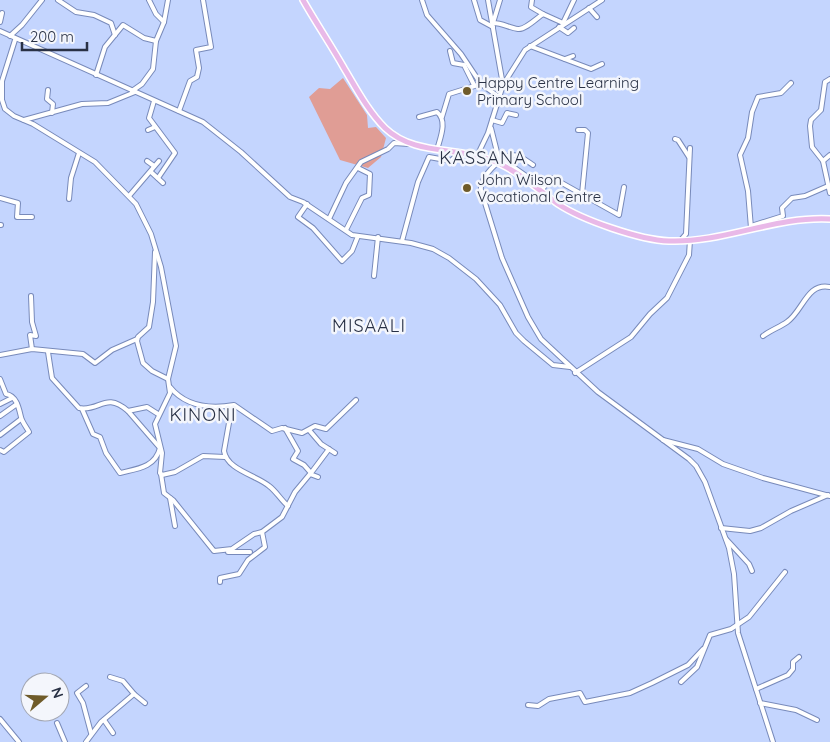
<svg xmlns="http://www.w3.org/2000/svg" width="830" height="742" viewBox="0 0 830 742" font-family="Quicksand,sans-serif">
<style>
.green{fill:#e09d95}
.lines{fill:none;stroke-linecap:round;stroke-linejoin:round}
.minor-casing{stroke:#788aba;stroke-width:6}
.major-casing{stroke:#fff;stroke-width:8}
.minor{stroke:#fff;stroke-width:4}
.major{stroke:#e9b9e8;stroke-width:5}
.poi-dot{fill:#6f5b2a;stroke:#f4f6fc;stroke-width:2}
.labels{text-anchor:middle;dominant-baseline:central;stroke-width:5;stroke-linejoin:round;paint-order:stroke}
.poi-label{font-size:15px;fill:#293145;stroke:#f4f6fc;text-anchor:start}
.quarter-label{font-size:18px;letter-spacing:1px;fill:#293145;stroke:#f4f6fc}
</style>
<rect width="100%" height="100%" fill="#c4d5fe"/>
<!-- green -->
<polygon class="green" points="343,78 367,115 368,128 376,127 386,138 381,157 368,168 340,160 309,97 319,88 330,89"/>
<g class="lines">
<!-- minor casing -->
<g class="minor-casing">
<g id="minor">
<polyline points="58,0 76,12 94,15 111,23 115,35"/>
<polyline points="149,0 156,14 164,22"/>
<polyline points="422,0 427,15 461,54 481,84 499,97"/>
<polyline points="474,0 480,20 493,27"/>
<path d="M500,0L493,23C503,23 509,28 518,29C525,30 537,18 543,14L563,23L574,0"/>
<polyline points="532,0 531,7 543,14"/>
<polyline points="589,8 597,17"/>
<polyline points="0,22 2,13"/>
<polyline points="559,27 568,33 574,28"/>
<polyline points="0,31 203,122 241,152 290,197 303,202 352,235 411,243 433,249 449,258 476,279 500,305 516,333 524,341 553,365 570,367"/>
<polyline points="10,36 22,25 42,0"/>
<polyline points="15,40 2,81 2,100 5,109 14,116 33,124 95,162 136,204 151,234 161,267 176,346 168,379 170,393 155,424 162,453 160,473 162,475 175,472 203,456 225,457"/>
<polyline points="530,46 591,69 602,64"/>
<polyline points="450,51 453,63 464,65 474,85"/>
<polyline points="565,59 573,56"/>
<polyline points="96,75 105,47 123,25 144,38 156,41"/>
<polyline points="830,79 825,82 821,110 811,120 810,126 812,147 823,161 830,193"/>
<polyline points="503,85 525,50 602,0"/>
<polyline points="48,90 47,99 53,104 52,113"/>
<polyline points="132,91 142,84 153,69 156,41 164,22 168,0"/>
<polyline points="154,101 149,118 175,153 158,178"/>
<polyline points="179,111 190,81 197,77 199,68 196,50 211,47 203,0"/>
<path d="M419,117L437,112C448,121 440,138 437,150"/>
<polyline points="442,117 449,94 481,84"/>
<polyline points="24,120 82,104 108,103 135,92"/>
<polyline points="492,120 502,123 507,113 516,115"/>
<polyline points="491,128 498,156 543,188"/>
<polyline points="148,130 155,127"/>
<polyline points="578,130 585,130 588,133 582,194"/>
<polyline points="675,139 678,140 689,157"/>
<polyline points="477,156 488,133 503,85 488,0"/>
<polyline points="147,161 154,166"/>
<polyline points="823,161 830,155"/>
<path d="M533,165C527,161 520,155 512,155C501,156 479,178 481,190L502,258L528,317L541,339L598,392L689,459L696,466L705,482L729,548L734,574L738,633L773,742"/>
<polyline points="151,172 163,183"/>
<polyline points="541,191 549,180 553,178 619,215 624,187"/>
<polyline points="129,196 159,161"/>
<polyline points="0,198 18,203 17,217 32,217"/>
<polyline points="69,199 71,178 79,153"/>
<polyline points="307,204 298,217 313,228 342,261 352,251 358,236"/>
<polyline points="329,219 346,183 361,162 388,149 394,143 409,144"/>
<polyline points="0,225 1,225"/>
<polyline points="751,226 783,216 782,208 792,198 805,196 828,186"/>
<polyline points="751,228 748,191 740,155 748,138 752,112 758,97 781,93 791,83"/>
<polyline points="346,230 362,198 369,195 370,174 358,168"/>
<polyline points="402,241 418,182 429,157 451,161 459,152"/>
<polyline points="680,241 686,234 690,148"/>
<polyline points="155,252 153,302 149,327 138,337 137,341 143,363 152,371 168,379"/>
<polyline points="374,276 378,237"/>
<polyline points="31,296 32,322 36,336 30,335 32,349"/>
<path d="M763,336C771,330 780,327 787,322C803,311 807,282 830,287"/>
<path d="M48,352L52,378L79,408C100,412 105,391 128,411L147,407L158,414"/>
<polyline points="0,355 32,349 83,354 95,363 112,350 137,339"/>
<polyline points="575,373 631,337 650,314 667,298 689,255 690,240"/>
<path d="M0,379L6,394C17,396 19,409 21,417C22,422 27,428 29,432L4,452L0,450"/>
<path d="M170,387C186,407 210,409 234,405L272,431L282,428L302,433L315,426L326,429L356,400"/>
<polyline points="0,404 12,398"/>
<path d="M232,406L224,451C227,470 256,475 269,486C276,491 281,500 288,506"/>
<path d="M82,409L93,434L100,437L106,453L120,473C136,469 155,468 160,448"/>
<polyline points="128,411 160,448"/>
<polyline points="0,416 17,404"/>
<polyline points="285,428 298,451 293,459 304,465 311,473 329,449"/>
<polyline points="309,430 321,444 335,453"/>
<polyline points="0,435 21,419"/>
<polyline points="663,440 698,449 723,464 763,478 830,496"/>
<polyline points="161,474 164,493 173,500 214,551 232,549 254,534 262,532"/>
<polyline points="170,498 175,526"/>
<polyline points="721,528 750,531 761,528 791,511 828,495"/>
<polyline points="726,539 749,564 752,571"/>
<polyline points="228,552 250,552"/>
<polyline points="220,582 220,578 239,574 248,560 265,547 262,532 282,517 295,492 310,474 318,477"/>
<polyline points="681,682 697,667 710,635 731,629 749,617 785,572"/>
<polyline points="86,686 77,693 83,703 91,733"/>
<polyline points="756,689 788,675 793,669 793,662 799,657"/>
<polyline points="134,694 145,703"/>
<polyline points="760,703 796,710 817,720"/>
<polyline points="528,705 538,706 549,699 580,693 585,702 630,693 652,683 688,665 703,649"/>
<polyline points="0,719 19,742"/>
<polyline points="104,720 113,733"/>
<polyline points="57,723 65,742"/>
<polyline points="86,742 101,722 134,694 123,681 110,677"/>
</g>
</g>
<!-- major casing -->
<g class="major-casing">
<path id="major" d="M303,0C316,23 331,45 344,68C356,88 368,111 385,128C413,155 455,147 488,159C515,168 536,188 558,204C582,220 640,240 669,241C724,243 775,216 830,219"/>
</g>
<!-- minor -->
<use href="#minor" class="minor"/>
<!-- major -->
<use href="#major" class="major"/>
</g>
<!-- markers -->
<g class="poi-dot">
<circle cx="467" cy="91" r="5"/>
<circle cx="467" cy="188" r="5"/>
</g>
<g class="labels">
<!-- poi labels -->
<g class="poi-label">
<text x="477" y="82">Happy Centre Learning<tspan x="477" dy="17">Primary School</tspan></text>
<text x="477" y="179">John Wilson<tspan x="477" dy="17">Vocational Centre</tspan></text>
</g>
<!-- quarter labels -->
<g class="quarter-label">
<text x="483" y="157">KASSANA</text>
<text x="369" y="325">MISAALI</text>
<text x="203" y="414">KINONI</text>
</g>
</g>
<!-- north arrow -->
<g transform="translate(45 697) rotate(71)"><circle r="24" fill="#f4f6fc" stroke="#a3a7b3"/>
<path d="M0-4L9 19L0 12L-9 19Z" fill="#6f5b2a"/>
<text y="-8" font-size="14" font-weight="bold" text-anchor="middle" fill="#293145">N</text>
</g>
<!-- scale -->
<path d="M22 42v8h65v-8" fill="none" stroke="#293145" stroke-width="2.5"/>
<text x="30" y="42" font-size="15" fill="#293145" stroke="#f4f6fc" stroke-width="4" paint-order="stroke">200 m</text>
</svg>
